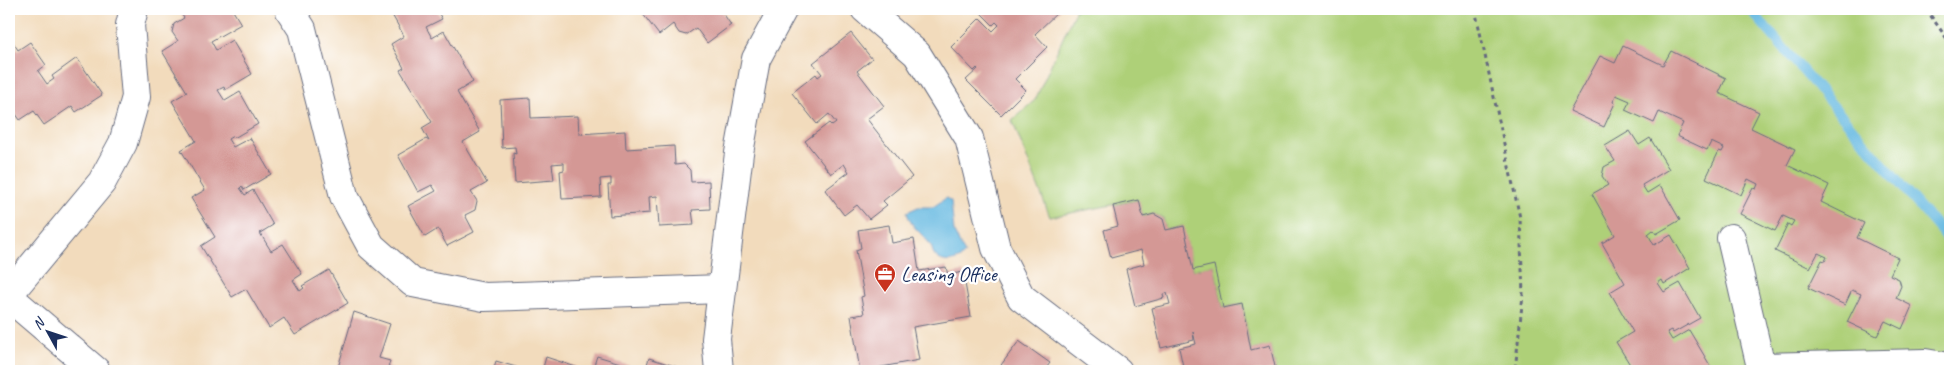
<svg xmlns="http://www.w3.org/2000/svg" width="1959" height="380" viewBox="0 0 1959 380" font-family="Caveat,sans-serif">
<style>
.green{fill:#aed078;stroke:#64806b}
.water{fill:#64b8e0;stroke:#40749f}
.lines{fill:none;stroke-linecap:round;stroke-linejoin:round}
.stream{stroke:#64b8e0;stroke-width:10}
.building{fill:#d49895}
.minor-casing{stroke:#666b7f;stroke-width:30}
.primary-casing{stroke:#666b7f;stroke-width:30}
.path{stroke:#666b7f;stroke-width:3;stroke-dasharray:4 4;stroke-linecap:butt}
.minor{stroke:#fff;stroke-width:28}
.primary{stroke:#fff;stroke-width:28}
.labels{text-anchor:middle;dominant-baseline:central;stroke-width:4.5;stroke-linejoin:round;paint-order:stroke}
.poi-label{font-size:21px;fill:#1b2f5e;stroke:#fff;text-anchor:start}
</style>
<rect width="100%" height="100%" fill="#fff"/>
<filter id="ink" filterUnits="userSpaceOnUse"><feTurbulence type="fractalNoise" baseFrequency=".02" numOctaves="2"/><feDisplacementMap in="SourceGraphic" scale="10" xChannelSelector="R" yChannelSelector="G"/><feConvolveMatrix kernelMatrix="1 2 1 2 8 2 1 2 1" color-interpolation-filters="sRGB"/></filter>
<filter id="wash" filterUnits="userSpaceOnUse"><feTurbulence type="fractalNoise" baseFrequency=".0096" numOctaves="4" result="noise"/><feDisplacementMap in="SourceGraphic" scale="20" xChannelSelector="R" yChannelSelector="G"/><feGaussianBlur stdDeviation="1.12" result="paint"/><feColorMatrix in="noise" values="0 0 0 0 0 0 0 0 0 0 0 0 0 0 0 0 0 1.4 0 .05"/><feComposite in="paint" operator="in"/></filter>
<g filter="url(#wash)">
<rect width="100%" height="100%" fill="#f2dbbc"/>
<!-- green -->
<polygon class="green" points="1076,9 1950,9 1950,371 1276,371 1270,346 1251,350 1242,304 1223,308 1214,265 1193,270 1183,226 1166,230 1163,218 1154,214 1143,217 1138,200 1050,217 1012,120 1035,100"/>
<!-- water -->
<path class="water" d="M946,198L951,201L954,232L965,254C957,263 941,265 934,254C932,251 932,246 930,244C921,232 910,227 907,212L918,207H933Z"/>
<g class="lines">
<!-- stream -->
<polyline class="stream" points="1750,9 1950,242"/>
</g>
<g id="blocks">
<!-- building -->
<g class="building">
<polygon points="178,9 232,9 241,24 211,41 216,50 232,40 252,74 225,90 224,87 218,90 225,101 240,92 258,124 234,138 233,136 228,139 233,147 250,138 271,174 244,190 242,186 240,188 245,195 253,190 273,225 260,233 271,251 283,244 302,274 293,280 300,291 304,288 302,286 329,270 348,303 295,335 284,318 269,328 246,289 232,297 201,246 215,237 191,198 205,190 181,150 196,141 172,101 187,92 162,51 178,41 172,32 174,24 184,18"/>
<polygon points="386,9 436,9 442,19 426,27 432,38 444,31 473,82 457,92 480,132 463,142 487,183 471,192 477,201 475,210 465,215 474,232 447,246 438,229 425,237 408,206 436,191 432,185 418,192 398,155 426,139 429,141 422,128 432,122 400,70 404,68 391,44 404,36 391,13 389,14"/>
<polygon points="639,9 722,9 721,10 731,25 707,43 696,28 686,35 679,33 673,24 659,35"/>
<polygon points="977,9 1061,9 1035,34 1047,47 1015,79 1026,90 1001,115 966,80 978,69 977,68 974,71 951,47 980,18 993,31 999,25 996,22 993,25"/>
<polygon points="851,33 872,59 857,71 884,106 867,119 912,177 883,201 887,205 869,219 857,205 844,215 825,190 849,172 844,164 831,174 805,141 829,123 832,126 836,123 829,114 817,124 792,93 816,74 818,77 822,74 813,63"/>
<polygon points="9,36 18,50 30,42 46,65 38,71 47,84 54,79 52,76 77,58 102,95 76,112 72,106 44,125 34,111 20,120 9,104"/>
<polygon points="1623,46 1663,65 1671,51 1726,78 1719,93 1759,112 1751,128 1795,149 1787,165 1829,185 1821,202 1864,223 1857,238 1898,258 1890,275 1899,279 1901,286 1896,298 1912,306 1902,329 1885,321 1877,336 1847,322 1861,294 1852,290 1845,305 1808,288 1822,260 1825,261 1827,257 1818,253 1810,268 1775,251 1788,224 1791,226 1794,221 1783,216 1775,231 1740,214 1753,188 1756,189 1758,184 1748,179 1741,195 1706,178 1719,151 1722,152 1724,148 1711,142 1707,150 1677,136 1683,123 1659,112 1654,123 1625,110 1630,101 1616,95 1613,102 1615,103 1604,127 1570,111 1600,56 1615,63"/>
<polygon points="530,98 531,118 578,116 579,134 625,131 626,149 674,146 675,165 684,164 690,170 691,182 709,181 710,209 692,210 694,225 659,227 657,196 649,197 650,213 610,216 608,185 611,185 611,178 600,179 601,197 562,199 560,171 564,170 564,163 552,164 554,180 515,183 513,153 516,154 515,147 502,148 500,100"/>
<polygon points="1630,131 1639,145 1650,138 1669,169 1642,185 1647,193 1660,185 1680,220 1656,234 1653,230 1648,234 1654,245 1671,235 1690,268 1664,284 1662,280 1658,283 1664,292 1680,283 1700,318 1673,333 1671,330 1667,332 1672,340 1689,330 1711,367 1704,371 1634,371 1616,342 1633,332 1610,292 1625,283 1602,243 1615,235 1592,194 1608,185 1602,176 1604,167 1615,161 1605,146"/>
<polygon points="1139,200 1143,217 1154,214 1163,219 1166,230 1184,226 1193,270 1214,265 1223,308 1242,304 1251,350 1270,345 1276,371 1184,371 1179,348 1196,344 1193,332 1194,340 1161,348 1152,308 1170,304 1167,293 1163,294 1164,298 1135,306 1126,269 1144,264 1141,250 1111,258 1104,230 1118,226 1113,206"/>
<polygon points="889,225 892,243 914,239 919,271 946,267 948,275 963,272 971,317 913,327 919,360 860,371 851,316 864,314 861,297 864,296 856,250 861,248 858,230"/>
<polygon points="354,312 390,324 379,358 390,361 388,368 398,371 337,371"/>
<polygon points="1019,341 1050,363 1044,371 1001,371 1004,368 1001,365"/>
<polygon points="597,356 637,368 636,371 592,371"/>
<polygon points="546,357 588,371 542,371"/>
<polygon points="649,358 681,368 680,371 645,371"/>
<polygon points="496,361 529,371 493,371"/>
</g>
</g>
</g>
<g filter="url(#ink)">
<use href="#blocks" fill-opacity="0" stroke="#666b7f" stroke-width="1"/>
<g class="lines">
<!-- minor casing -->
<g class="minor-casing">
<g id="minor">
<polyline points="289,9 302,29 344,196 371,246 413,283 484,297 722,289"/>
<polyline points="865,9 917,54 969,138 996,248 1021,297 1118,371"/>
<polyline points="1731,238 1761,367 1765,371"/>
<polyline points="9,294 102,182 123,143 136,97 130,25 134,9"/>
<polyline points="1761,367 1925,363 1943,366 1950,370"/>
<polyline points="719,371 716,339 739,153 756,59 783,9"/>
</g>
</g>
<!-- primary casing -->
<g class="primary-casing">
<polyline id="primary" points="9,297 96,371"/>
</g>
<!-- path -->
<g class="path">
<polyline points="1475,9 1520,218 1523,295 1515,371"/>
<polyline points="1926,9 1950,43"/>
</g>
<!-- minor -->
<use href="#minor" class="minor"/>
<!-- primary -->
<use href="#primary" class="primary"/>
</g>
</g>
<!-- icons -->
<defs>
<g id="office-pin" transform="scale(1.125)"><path d="M0 17L-7.5 6A9.5 9.5 0 1 1 7.5 6Z" fill="#c8321e" stroke="#fff"/><path d="M-6-3h4V-5.5h4V-3h4V5H-6ZM-1-4.5V-3h2v-1.5ZM-6 0V1H6V0Z" fill="#fff"/></g>
</defs>
<g fill-rule="evenodd">
<use href="#office-pin" x="885" y="274"/>
</g>
<g class="labels">
<!-- poi labels -->
<g class="poi-label">
<text x="901" y="274">Leasing Office</text>
</g>
</g>
<!-- margin -->
<rect width="1959" height="380" fill="none" stroke="#fff" stroke-width="30"/>
<!-- north arrow -->
<g transform="translate(48 332) rotate(310)" stroke="#ffffff" stroke-width="4" paint-order="stroke">
<path d="M0-4L9 19L0 12L-9 19Z" fill="#1b2f5e"/>
<text y="-8" font-size="14" font-weight="bold" text-anchor="middle" fill="#1b2f5e">N</text>
</g>
</svg>
